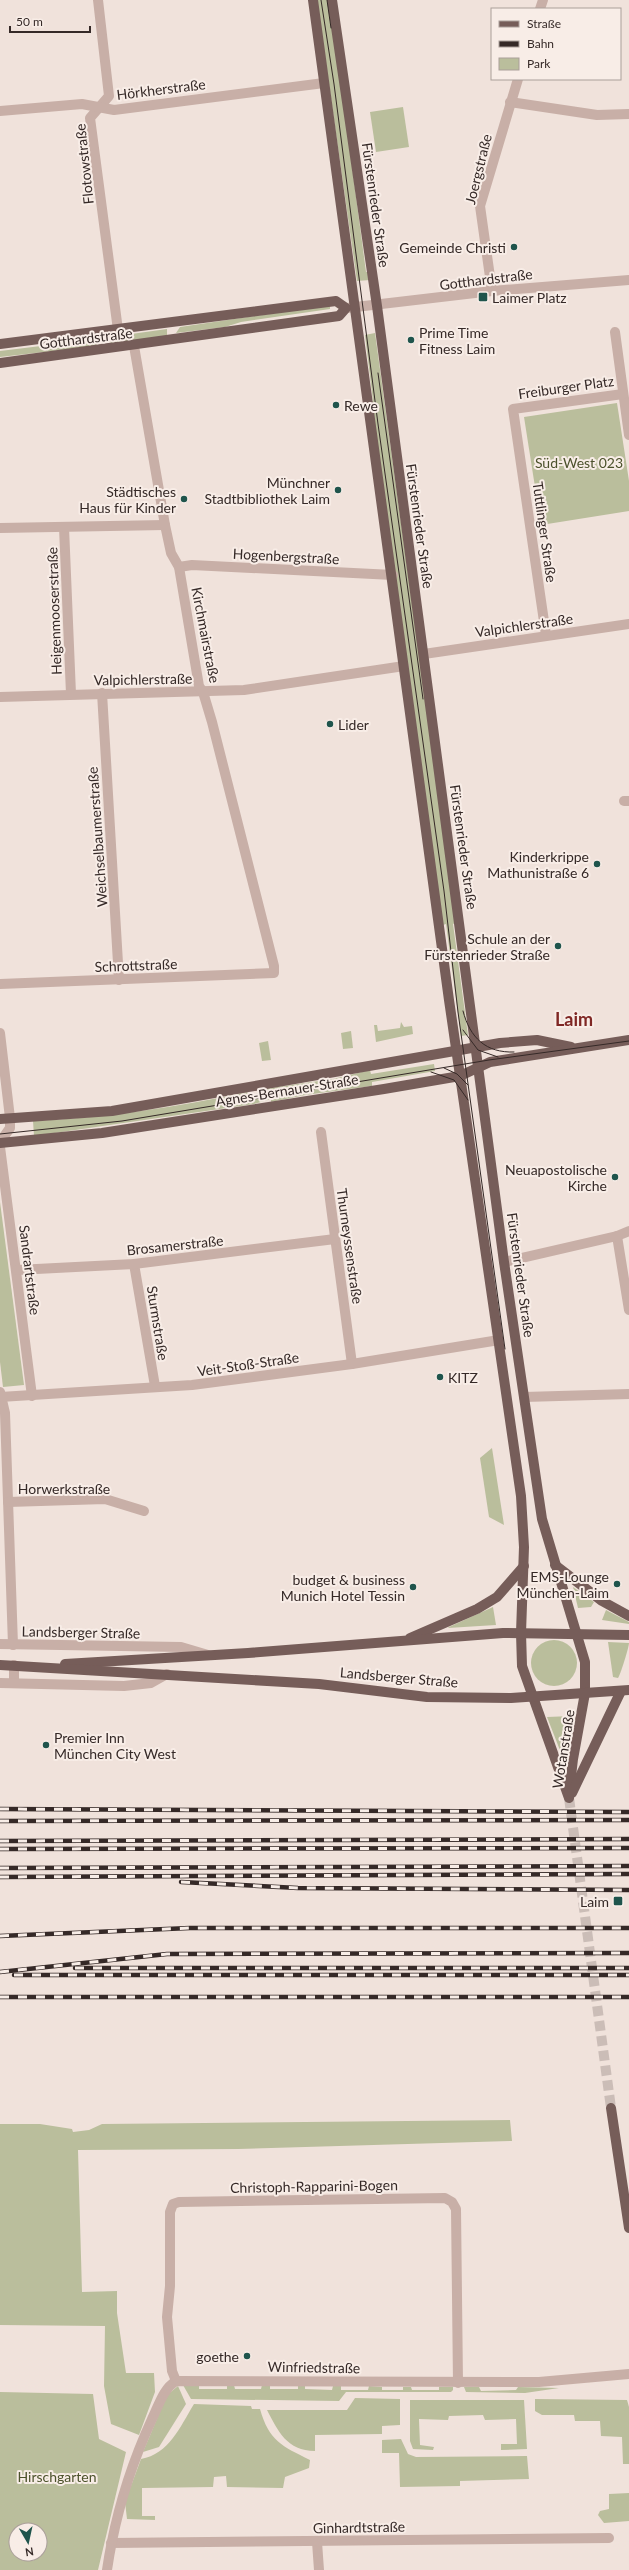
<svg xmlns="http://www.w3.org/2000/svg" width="629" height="2570" viewBox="0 0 629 2570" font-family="Lato,sans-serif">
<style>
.green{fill:#babe9c;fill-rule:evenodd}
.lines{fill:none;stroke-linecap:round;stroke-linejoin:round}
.major-tunnel{stroke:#cbbdb7;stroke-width:10;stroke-dasharray:10 5;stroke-linecap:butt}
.minor{stroke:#c8afa7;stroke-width:10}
.major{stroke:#765d59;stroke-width:10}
.tram{stroke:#352927;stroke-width:1}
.rail-casing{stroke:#352927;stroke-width:4.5}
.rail{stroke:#f8ede7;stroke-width:3;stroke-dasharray:9;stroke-linecap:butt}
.poi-dot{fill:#1f544c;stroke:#f8ede7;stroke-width:1.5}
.labels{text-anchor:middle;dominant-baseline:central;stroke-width:4;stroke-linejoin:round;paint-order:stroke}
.street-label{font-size:14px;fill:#352927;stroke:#f8ede7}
.poi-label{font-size:14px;fill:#352927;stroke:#f8ede7;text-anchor:end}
.park-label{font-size:14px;fill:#4c522c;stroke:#f8ede7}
.district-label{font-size:18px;font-weight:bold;fill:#7f2724;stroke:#f8ede7}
</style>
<rect width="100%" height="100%" fill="#f0e2db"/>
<!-- green -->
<g class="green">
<polygon points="317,0 330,0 366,272 369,272 370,280 357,281"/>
<polygon points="403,107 409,147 376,152 370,112"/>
<polygon points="330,305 330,309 241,322 225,327 176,333 180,327"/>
<polygon points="167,329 167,336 111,344 110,337"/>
<polygon points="375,333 456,923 453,924 468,1035 461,1036 446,924 443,925 371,401 373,401 365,335"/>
<polygon points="98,339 97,346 0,357 0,351"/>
<polygon points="617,403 629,481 629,511 541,525 524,417"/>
<polygon points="401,1022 404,1027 412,1026 413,1034 376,1042 374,1025 377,1025 378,1031 400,1028"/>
<polygon points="351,1031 353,1048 343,1049 341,1033"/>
<polygon points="268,1041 271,1060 262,1061 259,1043"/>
<path d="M434,1064L435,1071L372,1082V1086L305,1095L271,1102V1099L254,1104L34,1136L33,1121C105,1118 177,1107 247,1092L249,1095L261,1093L263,1089L333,1079L370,1070L371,1074Z"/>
<polygon points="0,1202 24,1385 3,1387 0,1362"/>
<polygon points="492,1448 504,1525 489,1517 480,1458"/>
<polygon points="573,1587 594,1602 591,1607 578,1608"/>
<polygon points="493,1607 496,1625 448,1628 449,1627"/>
<polygon points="606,1610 629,1622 629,1624 602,1620"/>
<circle cx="554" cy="1663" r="23"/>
<path d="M608,1642L629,1643C629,1647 620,1676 618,1678L613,1677Z"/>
<polygon points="572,1716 563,1758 547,1717"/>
<polygon points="510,2120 512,2141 238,2149 78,2150 82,2292 117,2291 117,2313 126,2373 154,2373 155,2392 139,2435 111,2424 104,2386 105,2326 0,2325 0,2124 40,2124 72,2129 73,2132 89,2130 102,2124"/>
<polygon points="183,2385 199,2385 199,2389 227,2389 227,2385 234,2385 235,2389 261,2389 262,2385 270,2385 270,2389 298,2389 298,2385 305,2385 305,2389 332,2390 333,2386 341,2386 341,2390 368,2390 369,2386 382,2387 382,2390 403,2390 403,2387 411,2387 412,2390 439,2390 439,2387 453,2387 453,2390 451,2392 346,2392 339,2401 191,2399"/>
<polygon points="178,2386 186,2404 159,2447 143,2452 167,2395"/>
<polygon points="464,2387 479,2387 481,2391 516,2390 518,2387 559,2388 525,2393 466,2392"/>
<path d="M0,2392L93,2394L99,2439L126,2452L98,2570H0ZM16,2530H40V2554H16Z"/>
<path d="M355,2398L400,2399V2425L382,2426V2434L315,2435V2451C287,2451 278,2431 267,2410H347Z"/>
<polygon points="535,2399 627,2400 629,2407 629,2464 623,2464 622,2437 601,2436 600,2421 575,2421 574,2415 542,2415 535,2411"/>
<polygon points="410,2400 524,2400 527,2449 501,2450 501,2444 517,2444 516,2419 485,2420 483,2415 449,2416 448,2420 419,2419 420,2445 434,2447 433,2450 413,2449 410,2441"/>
<path d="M194,2404L251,2406L252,2409H260C269,2441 282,2446 310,2460L309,2468L285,2477L283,2488L227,2487L226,2476L214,2477L213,2487L142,2488V2516H155V2520L127,2519L125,2502L141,2459C169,2454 180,2427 194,2404Z"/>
<polygon points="401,2439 408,2454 416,2457 527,2456 529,2479 460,2481 460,2486 400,2487 399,2453 382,2453 382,2440"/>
<polygon points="629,2493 629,2521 604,2523 598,2515 600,2511 609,2509 609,2494"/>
</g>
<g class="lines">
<!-- major-tunnel -->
<polyline class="major-tunnel" points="569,1798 611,2108"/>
<!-- minor -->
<g class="minor">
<polyline points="98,0 109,96 90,118 118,330"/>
<polyline points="540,9 543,0"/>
<polyline points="510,102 597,115 629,114"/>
<polyline points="0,111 82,104 114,110 324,83"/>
<polyline points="492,291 480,206 518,79"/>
<polyline points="347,308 492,291 629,280"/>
<polyline points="615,332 629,435"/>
<polyline points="64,527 71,694"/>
<polyline points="0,528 165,525"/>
<polyline points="179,567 192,565 393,575"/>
<polyline points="546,635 513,409 623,394"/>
<polyline points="424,654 629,624"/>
<polyline points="102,693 119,980"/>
<polyline points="0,697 244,690 404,666"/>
<polyline points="624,801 629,801"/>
<polyline points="0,984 274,973 274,966 212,722 203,692 199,686 179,567 171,553 165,525 134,346"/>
<polyline points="0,1033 10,1118 10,1128 0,1142"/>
<polyline points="321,1132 352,1364"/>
<polyline points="0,1147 32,1396"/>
<polyline points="617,1236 629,1310"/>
<polyline points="504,1262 617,1236 629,1231"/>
<polyline points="134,1264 155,1386"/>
<polyline points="17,1270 134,1264 335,1239"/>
<polyline points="0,1392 5,1413 13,1645"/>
<polyline points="0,1397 192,1385 352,1364 499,1340"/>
<polyline points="524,1397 629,1394"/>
<polyline points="8,1502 105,1499 144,1511"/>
<polyline points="0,1644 181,1647 208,1655"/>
<polyline points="14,1665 14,1683"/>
<polyline points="0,1683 124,1686 151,1683 167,1674"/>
<polyline points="176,2381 172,2371 167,2317 170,2286 170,2212 173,2204 179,2202 445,2198 452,2202 456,2209 458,2383"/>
<polyline points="317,2542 319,2570"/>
<polyline points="111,2543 609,2538"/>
<path d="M107,2570C115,2515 129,2469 152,2419C159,2405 163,2389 176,2381L539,2382L629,2374"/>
</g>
<!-- major -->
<g class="major">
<polyline points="313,0 449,1000 521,1496 524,1547 521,1633 522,1666 569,1798"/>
<polyline points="332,0 377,306 504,1262 542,1519 585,1662 585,1693 573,1759 569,1794"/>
<polyline points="0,344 336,301 346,308 339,316 0,363"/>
<polyline points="0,1119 112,1111 500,1043 537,1040 571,1047"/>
<polyline points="0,1143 102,1133 384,1089 460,1076 490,1062 629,1040"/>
<polyline points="555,1565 602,1601 629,1616"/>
<polyline points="410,1638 477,1609 497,1597 524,1566"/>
<polyline points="65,1664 248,1653 503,1633 629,1635"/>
<polyline points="0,1665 319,1684 427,1697 511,1698 629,1690"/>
<polyline points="572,1793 621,1691"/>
<polyline points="611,2108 629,2228"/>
</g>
<!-- tram -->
<g class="tram">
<polyline points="321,0 334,84 378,424 444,891 458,1012 505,1349"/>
<polyline points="327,0 331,28"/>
<polyline points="378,373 423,699"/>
<path d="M463,1011C470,1038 486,1053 514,1052"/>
<polyline points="463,1030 478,1050 498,1057"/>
<polyline points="444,1068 457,1074 468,1085"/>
<polyline points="431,1072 454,1080 468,1100"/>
<polyline points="0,1134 122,1121 489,1060 629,1041"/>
</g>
<!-- rail casing -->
<g class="rail-casing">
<g id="rail">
<polyline points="0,1809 629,1812"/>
<polyline points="0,1821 629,1820"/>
<polyline points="0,1841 629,1839"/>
<polyline points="0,1849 629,1848"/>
<polyline points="0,1868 629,1866"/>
<polyline points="0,1877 629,1874"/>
<polyline points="181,1882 298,1888 629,1890"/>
<polyline points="0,1936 190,1928 629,1928"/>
<polyline points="75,1968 629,1968"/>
<polyline points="0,1972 167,1954 629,1953"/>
<polyline points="14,1975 629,1975"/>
<polyline points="0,1997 629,1997"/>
</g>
</g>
<!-- rail -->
<use href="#rail" class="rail"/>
</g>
<!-- markers -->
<g class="poi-dot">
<circle cx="514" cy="247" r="4"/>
<rect x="478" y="292" width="10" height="10" rx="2"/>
<circle cx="411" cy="340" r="4"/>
<circle cx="336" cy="405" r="4"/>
<circle cx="338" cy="490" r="4"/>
<circle cx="184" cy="499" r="4"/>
<circle cx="330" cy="724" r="4"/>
<circle cx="597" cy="864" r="4"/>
<circle cx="558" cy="946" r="4"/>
<circle cx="615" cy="1177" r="4"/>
<circle cx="440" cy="1377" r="4"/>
<circle cx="617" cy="1584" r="4"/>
<circle cx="413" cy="1587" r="4"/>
<circle cx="46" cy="1745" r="4"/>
<rect x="613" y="1896" width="10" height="10" rx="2"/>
<circle cx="247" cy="2356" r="4"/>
</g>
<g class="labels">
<!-- street labels -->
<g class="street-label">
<text transform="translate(161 89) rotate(-7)">Hörkherstraße</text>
<text transform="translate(84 164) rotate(-96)">Flotowstraße</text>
<text transform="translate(478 169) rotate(-76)">Joergstraße</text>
<text transform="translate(376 205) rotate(82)">Fürstenrieder Straße</text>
<text transform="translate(486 279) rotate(-7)">Gotthardstraße</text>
<text transform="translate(86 338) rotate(-7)">Gotthardstraße</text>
<text transform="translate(566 387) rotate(-8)">Freiburger Platz</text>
<text transform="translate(420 526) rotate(82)">Fürstenrieder Straße</text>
<text transform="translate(545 532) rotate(82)">Tuttlinger Straße</text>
<text transform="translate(286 556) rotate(3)">Hogenbergstraße</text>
<text transform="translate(54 611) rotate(-92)">Heigenmooserstraße</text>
<text transform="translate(524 625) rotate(-8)">Valpichlerstraße</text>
<text transform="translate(206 635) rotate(79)">Kirchmairstraße</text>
<text transform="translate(143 679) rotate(-1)">Valpichlerstraße</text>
<text transform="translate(97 837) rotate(-94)">Weichselbaumerstraße</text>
<text transform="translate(464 847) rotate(82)">Fürstenrieder Straße</text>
<text transform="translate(136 965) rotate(-2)">Schrottstraße</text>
<text transform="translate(287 1090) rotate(-9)">Agnes-Bernauer-Straße</text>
<text transform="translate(175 1245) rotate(-6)">Brosamerstraße</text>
<text transform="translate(350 1246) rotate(82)">Thurneyssenstraße</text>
<text transform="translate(30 1270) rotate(83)">Sandrartstraße</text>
<text transform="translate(521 1275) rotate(82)">Fürstenrieder Straße</text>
<text transform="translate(158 1323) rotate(81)">Sturmstraße</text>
<text transform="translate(248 1364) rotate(-8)">Veit-Stoß-Straße</text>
<text x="64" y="1488">Horwerkstraße</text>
<text transform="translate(81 1632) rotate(1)">Landsberger Straße</text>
<text transform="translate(399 1677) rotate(5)">Landsberger Straße</text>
<text transform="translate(563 1749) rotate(-81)">Wotanstraße</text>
<text transform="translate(314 2186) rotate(-1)">Christoph-Rapparini-Bogen</text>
<text transform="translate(314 2367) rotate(1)">Winfriedstraße</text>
<text transform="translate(359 2527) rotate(-1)">Ginhardtstraße</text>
</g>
<!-- poi labels -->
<g class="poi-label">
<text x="506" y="247">Gemeinde Christi</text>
<text x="492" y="297" text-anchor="start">Laimer Platz</text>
<text x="419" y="332" text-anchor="start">Prime Time<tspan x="419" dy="16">Fitness Laim</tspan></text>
<text x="344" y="405" text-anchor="start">Rewe</text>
<text x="330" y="482">Münchner<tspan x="330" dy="16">Stadtbibliothek Laim</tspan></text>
<text x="176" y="491">Städtisches<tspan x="176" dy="16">Haus für Kinder</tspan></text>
<text x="338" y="724" text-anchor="start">Lider</text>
<text x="589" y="856">Kinderkrippe<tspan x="589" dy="16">Mathunistraße 6</tspan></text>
<text x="550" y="938">Schule an der<tspan x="550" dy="16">Fürstenrieder Straße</tspan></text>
<text x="607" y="1169">Neuapostolische<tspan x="607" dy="16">Kirche</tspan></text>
<text x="448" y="1377" text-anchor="start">KITZ</text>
<text x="609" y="1576">EMS-Lounge<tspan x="609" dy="16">München-Laim</tspan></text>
<text x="405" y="1579">budget &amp; business<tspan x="405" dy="16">Munich Hotel Tessin</tspan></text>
<text x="54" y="1737" text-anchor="start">Premier Inn<tspan x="54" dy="16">München City West</tspan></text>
<text x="609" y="1901">Laim</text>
<text x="239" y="2356">goethe</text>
</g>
<!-- park labels -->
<g class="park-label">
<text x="579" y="462">Süd-West 023</text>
<text x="57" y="2476">Hirschgarten</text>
</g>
<!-- district labels -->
<g class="district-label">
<text x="574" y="1019">Laim</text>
</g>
</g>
<!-- legend -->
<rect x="491" y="8" width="130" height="72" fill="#f8ede7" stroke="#aa9f9a"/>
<rect x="499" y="21" width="20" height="6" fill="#765d59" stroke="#aa9f9a"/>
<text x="527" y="28" font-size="12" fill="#352927">Straße</text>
<rect x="499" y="41" width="20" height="6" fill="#352927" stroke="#aa9f9a"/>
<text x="527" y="48" font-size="12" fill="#352927">Bahn</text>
<rect x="499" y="58" width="20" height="12" fill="#babe9c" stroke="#aa9f9a"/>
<text x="527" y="68" font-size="12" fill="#352927">Park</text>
<!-- north arrow -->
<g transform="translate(28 2542) rotate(171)"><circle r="19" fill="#f8ede7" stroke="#aa9f9a"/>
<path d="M0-3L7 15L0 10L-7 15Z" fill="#1f544c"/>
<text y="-6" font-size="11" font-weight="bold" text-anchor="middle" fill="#352927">N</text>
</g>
<!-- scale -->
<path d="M10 26v6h80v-6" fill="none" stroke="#352927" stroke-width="2"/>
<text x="16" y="26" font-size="12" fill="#352927" stroke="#f8ede7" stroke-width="3" paint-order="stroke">50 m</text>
</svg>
